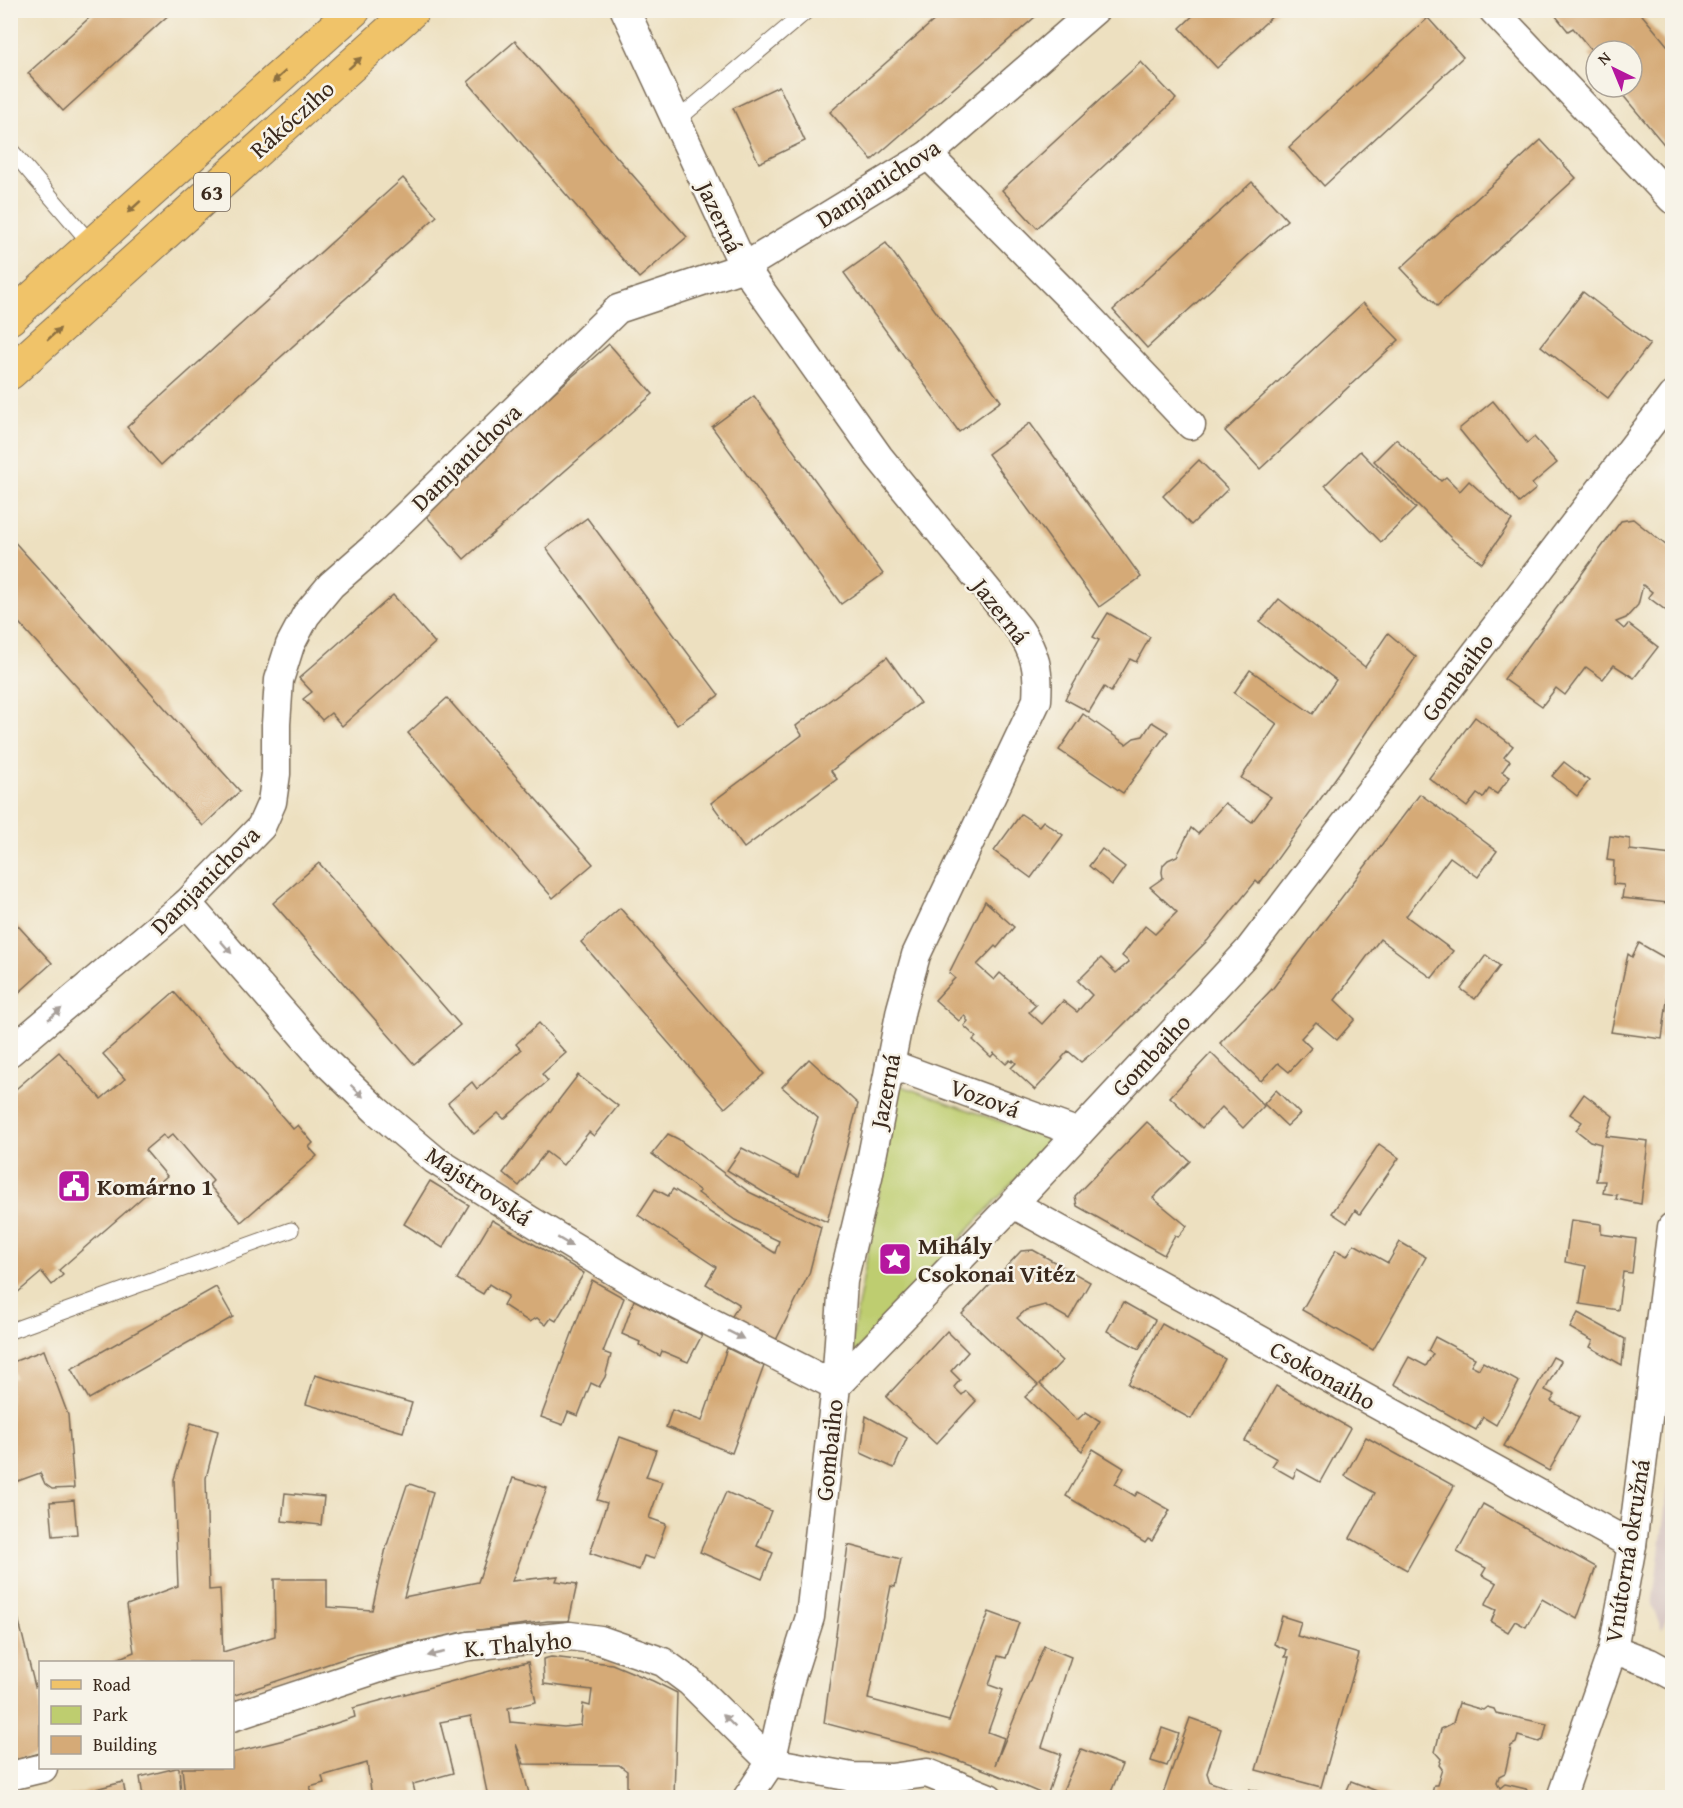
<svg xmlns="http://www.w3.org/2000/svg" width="1683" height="1808" viewBox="0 0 1683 1808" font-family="'Gentium Book Plus',serif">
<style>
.industrial{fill:#d1bfbd}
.green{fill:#becd6f;stroke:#7c7c46;stroke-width:1.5}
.building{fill:#d5aa77}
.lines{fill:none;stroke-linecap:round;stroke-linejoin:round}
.lane-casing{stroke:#796a57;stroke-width:17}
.street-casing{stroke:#796a57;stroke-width:31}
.primary-casing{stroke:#796a57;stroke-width:35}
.lane{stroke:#fff;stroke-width:15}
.street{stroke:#fff;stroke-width:28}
.primary{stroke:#f0c369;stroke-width:33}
.oneway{fill:#8c6f40}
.oneway2{fill:#a79f9a}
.labels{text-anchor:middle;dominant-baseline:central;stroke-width:5;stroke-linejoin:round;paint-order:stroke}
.shield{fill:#f7f3e8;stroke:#73665b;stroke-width:1.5}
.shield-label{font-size:22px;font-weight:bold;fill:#3b2a1e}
.street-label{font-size:24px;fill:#3b2a1e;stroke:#f7f3e8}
.poi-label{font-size:24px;font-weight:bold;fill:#3b2a1e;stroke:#f7f3e8;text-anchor:start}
</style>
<rect width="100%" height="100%" fill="#f7f3e8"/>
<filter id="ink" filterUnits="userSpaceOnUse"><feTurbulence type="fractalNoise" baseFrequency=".0167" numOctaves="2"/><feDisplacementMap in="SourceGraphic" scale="12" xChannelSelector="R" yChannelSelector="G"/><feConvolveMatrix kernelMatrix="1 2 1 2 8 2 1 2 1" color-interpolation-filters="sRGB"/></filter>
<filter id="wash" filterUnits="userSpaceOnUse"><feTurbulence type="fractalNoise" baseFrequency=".008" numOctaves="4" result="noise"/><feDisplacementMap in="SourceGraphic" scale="24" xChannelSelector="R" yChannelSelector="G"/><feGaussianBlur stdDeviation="1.35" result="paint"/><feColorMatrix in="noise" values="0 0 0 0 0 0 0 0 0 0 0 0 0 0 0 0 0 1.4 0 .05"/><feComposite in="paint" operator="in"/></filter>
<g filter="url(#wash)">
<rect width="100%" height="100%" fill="#ede0c0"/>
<!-- industrial -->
<polygon class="industrial" points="1672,1457 1672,1600 1662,1630 1652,1606"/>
<!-- green -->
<polygon class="green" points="899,1085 1052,1140 848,1360"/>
<g id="blocks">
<!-- building -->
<g class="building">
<polygon points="98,10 174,10 63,111 28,73"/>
<polygon points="946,10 1043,10 872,160 830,112"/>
<polygon points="1199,10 1279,10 1217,68 1180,28"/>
<polygon points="1551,10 1638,10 1672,51 1672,154 1616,87 1632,87 1632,51 1596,51 1596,64 1589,55 1593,52 1573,28 1568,31"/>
<polygon points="1428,18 1463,57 1324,186 1289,147"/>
<polygon points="515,41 687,237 639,278 468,82"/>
<polygon points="1141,62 1176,99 1037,228 1002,190"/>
<polygon points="779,86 805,141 759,163 733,108"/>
<polygon points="1541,140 1576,178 1437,306 1401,268"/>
<polygon points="403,178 437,216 161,465 127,427"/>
<polygon points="1252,182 1287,220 1147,348 1113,310"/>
<polygon points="886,243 1001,401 959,432 844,273"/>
<polygon points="1583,292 1650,344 1608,398 1541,346"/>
<polygon points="1363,303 1399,340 1260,469 1225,431"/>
<polygon points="609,344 653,394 464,559 421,510"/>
<polygon points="754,396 883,574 841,604 712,427"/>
<polygon points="1493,401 1527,443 1534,437 1557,463 1532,484 1536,489 1519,503 1459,429"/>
<polygon points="1030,423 1141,577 1099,607 988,454"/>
<polygon points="1396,439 1441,481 1446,477 1460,491 1469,481 1512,520 1482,563 1455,542 1374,461"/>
<polygon points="1360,451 1416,508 1381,542 1325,485"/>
<polygon points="1199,460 1228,489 1191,525 1163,496"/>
<polygon points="587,518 719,695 677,725 546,548"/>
<polygon points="1633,519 1672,550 1672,615 1648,597 1652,592 1643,585 1638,605 1626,618 1616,622 1624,629 1628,624 1658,647 1634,678 1614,665 1603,679 1586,667 1565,695 1556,688 1542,706 1504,679 1621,521"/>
<polygon points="10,537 240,791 203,826 10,613"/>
<polygon points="393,595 435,643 342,726 331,713 322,720 303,699 312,692 299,678"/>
<polygon points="1279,599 1365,667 1388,633 1416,657 1342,769 1259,884 1256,881 1208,940 1109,1039 1081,1062 1068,1051 1062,1058 1063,1059 1035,1090 1011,1068 1016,1063 1013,1060 1012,1062 1010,1060 1006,1064 994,1053 991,1057 973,1040 976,1037 964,1026 968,1021 966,1019 967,1018 964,1016 959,1021 935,1000 955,978 949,973 985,901 1014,927 997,948 995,946 977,965 994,980 1000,973 1036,1005 1029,1012 1042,1024 1063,1001 1077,1012 1092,995 1078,981 1101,958 1116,973 1129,962 1122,956 1145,926 1155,934 1177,912 1150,887 1163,878 1162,872 1163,865 1168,860 1177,856 1191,828 1198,834 1225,803 1252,822 1271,797 1241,778 1277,724 1234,693 1250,670 1313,714 1336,680 1260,622"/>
<polygon points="1108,613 1150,637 1136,662 1130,659 1111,692 1104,687 1089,712 1065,699 1099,640 1093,637"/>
<polygon points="887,657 920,703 831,771 837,779 744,848 711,803 802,735 796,726"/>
<polygon points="447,698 593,864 553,898 408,733"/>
<polygon points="1083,714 1126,744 1134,738 1143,736 1152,722 1168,732 1123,793 1059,750"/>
<polygon points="1475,717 1513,746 1504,757 1510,761 1502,772 1510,777 1497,794 1489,789 1483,798 1477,794 1467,807 1429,778"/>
<polygon points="1564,762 1589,781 1577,796 1552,776"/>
<polygon points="1420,794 1497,851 1478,877 1450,857 1406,916 1453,951 1432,978 1380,939 1335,1000 1355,1019 1337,1040 1316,1022 1301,1038 1311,1048 1289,1072 1278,1063 1261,1081 1220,1043 1273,988"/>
<polygon points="1021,814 1039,826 1043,821 1063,835 1031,878 994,851"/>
<polygon points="1610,836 1630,839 1630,850 1672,855 1668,903 1622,898 1624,885 1613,884 1614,861 1607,860"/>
<polygon points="1102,849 1125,867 1112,885 1089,866"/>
<polygon points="319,863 460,1025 414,1064 273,903"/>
<polygon points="620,908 764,1074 725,1108 581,942"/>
<polygon points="10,917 52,963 14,997 10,993"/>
<polygon points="1639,943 1672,962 1662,1039 1611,1032 1628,954 1632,957"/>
<polygon points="1486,955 1500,966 1475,999 1461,989"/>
<polygon points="174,992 293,1129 298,1125 313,1143 309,1147 317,1156 241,1222 209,1185 213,1181 173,1134 167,1139 163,1135 145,1150 167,1176 59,1270 63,1275 52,1285 42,1272 10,1299 10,1094 59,1052 101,1099 125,1079 103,1054"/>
<polygon points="539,1023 566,1053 542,1074 548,1081 504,1119 498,1113 474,1134 448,1103 472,1082 477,1089 521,1050 516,1044"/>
<polygon points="1211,1053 1264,1106 1243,1128 1222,1107 1202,1128 1170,1097"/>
<polygon points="809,1059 858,1104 827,1222 768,1195 727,1170 742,1148 798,1177 818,1118 782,1087"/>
<polygon points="578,1075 618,1106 594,1136 589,1132 563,1165 546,1152 519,1186 503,1173"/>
<polygon points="1276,1090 1300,1114 1287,1126 1264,1104"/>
<polygon points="1584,1094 1613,1116 1606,1136 1648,1141 1641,1204 1616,1199 1617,1195 1603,1193 1605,1181 1596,1181 1601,1144 1590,1141 1576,1130 1582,1122 1570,1114"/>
<polygon points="1147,1122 1190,1161 1153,1198 1187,1226 1178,1237 1175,1235 1164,1255 1077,1206 1075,1196"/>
<polygon points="668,1134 678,1139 749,1192 821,1227 809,1274 775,1342 731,1318 739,1304 706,1284 716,1267 638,1215 655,1189 668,1196 673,1189 775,1253 779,1241 735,1220 698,1193 700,1191 652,1154"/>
<polygon points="1379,1144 1399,1158 1360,1214 1355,1210 1347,1223 1332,1213"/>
<polygon points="430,1181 469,1205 443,1248 404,1224"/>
<polygon points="492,1220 584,1273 556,1321 551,1318 546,1325 537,1318 529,1322 503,1305 508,1296 489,1284 483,1294 457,1279"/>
<polygon points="1571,1220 1601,1224 1601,1234 1636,1239 1632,1273 1623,1272 1618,1310 1580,1304 1586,1266 1565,1262"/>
<polygon points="1400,1242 1426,1257 1373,1350 1302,1310 1336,1250 1347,1256 1354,1244 1388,1263"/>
<polygon points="1033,1250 1090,1282 1069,1319 1045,1305 1026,1310 1017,1318 1062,1361 1040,1384 1077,1420 1086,1412 1100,1421 1082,1451 1025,1397 1038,1385 962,1314 1021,1251"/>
<polygon points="592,1280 624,1298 603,1352 611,1355 605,1377 599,1387 591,1383 578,1416 568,1412 563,1425 541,1417"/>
<polygon points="216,1287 233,1317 89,1399 71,1369"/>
<polygon points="634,1300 702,1335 688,1362 662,1351 660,1356 639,1345 640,1342 622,1334"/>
<polygon points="1123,1302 1155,1320 1139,1349 1107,1331"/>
<polygon points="1578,1313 1625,1339 1622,1365 1590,1347 1593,1341 1570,1328"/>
<polygon points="1162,1324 1225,1359 1191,1419 1128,1384"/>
<polygon points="947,1331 968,1352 951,1371 960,1380 954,1387 962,1395 966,1391 976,1401 936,1444 886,1397"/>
<polygon points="1435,1337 1475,1358 1471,1365 1479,1369 1483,1362 1519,1382 1496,1425 1483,1417 1476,1430 1394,1384 1409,1357 1426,1366 1433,1354 1428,1351"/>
<polygon points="727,1348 764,1366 732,1453 666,1427 672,1410 702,1421"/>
<polygon points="44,1350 68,1415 74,1488 52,1489 45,1484 40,1473 10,1484 10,1379 15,1378 10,1363"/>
<polygon points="1553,1357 1561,1361 1545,1390 1555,1395 1551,1401 1579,1417 1549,1471 1504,1446"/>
<polygon points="315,1375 412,1403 403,1432 306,1404"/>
<polygon points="1276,1386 1350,1428 1320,1482 1297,1469 1293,1478 1272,1466 1277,1459 1245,1441"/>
<polygon points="866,1416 907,1438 894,1468 861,1453"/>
<polygon points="191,1423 218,1431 206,1478 209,1590 220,1589 223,1652 275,1636 274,1579 327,1579 327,1607 372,1610 386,1548 407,1485 410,1484 433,1492 404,1597 478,1582 513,1478 547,1488 512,1581 558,1576 556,1581 577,1584 569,1621 548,1621 464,1632 355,1655 232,1696 232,1662 110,1662 134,1652 127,1605 178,1586 174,1479"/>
<polygon points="620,1437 656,1450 646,1477 662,1482 649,1518 666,1524 654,1559 644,1556 639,1570 590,1553 607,1503 597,1500"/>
<polygon points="1366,1437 1454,1486 1407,1570 1350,1538 1375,1493 1345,1476"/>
<polygon points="1093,1449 1124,1468 1115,1484 1135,1496 1138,1492 1170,1510 1152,1541 1148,1539 1145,1543 1066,1496"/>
<polygon points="726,1492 771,1511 757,1546 773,1553 762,1579 700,1552"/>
<polygon points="285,1493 324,1497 321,1525 282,1521"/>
<polygon points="74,1500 77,1534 53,1536 50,1502"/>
<polygon points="1483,1504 1596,1567 1577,1619 1542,1599 1526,1627 1515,1621 1508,1632 1491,1622 1496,1610 1485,1605 1497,1583 1482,1575 1486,1568 1457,1552"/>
<polygon points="848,1545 901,1559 895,1587 891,1586 868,1699 949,1721 989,1612 1019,1623 1006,1658 998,1656 989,1685 1003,1690 988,1732 1004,1738 995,1765 1044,1646 1071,1657 1042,1747 1061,1754 1047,1796 993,1773 938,1753 824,1723"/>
<polygon points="10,1593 12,1593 35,1687 40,1685 40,1753 16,1760 14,1748 10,1749"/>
<polygon points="1282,1616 1301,1622 1297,1636 1359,1654 1321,1787 1256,1770 1289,1657 1285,1657 1287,1650 1274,1644"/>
<polygon points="551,1657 612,1664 653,1681 677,1693 674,1797 619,1797 618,1794 627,1794 627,1771 619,1765 524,1764 516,1744 530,1797 488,1797 471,1716 440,1722 453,1773 413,1784 416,1797 372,1797 367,1763 322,1776 324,1783 310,1787 314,1797 299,1797 297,1792 275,1793 276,1797 185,1797 182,1768 232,1768 232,1753 284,1740 355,1717 353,1708 501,1668 528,1662 536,1702 508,1708 510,1722 564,1727 581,1725 583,1704 590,1706 592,1690 544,1684 543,1659"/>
<polygon points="1459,1703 1483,1710 1487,1707 1494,1709 1496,1713 1547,1724 1543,1740 1539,1742 1518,1736 1516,1743 1511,1746 1505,1773 1499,1776 1497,1782 1500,1788 1505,1784 1526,1789 1529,1793 1528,1797 1431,1797 1434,1785 1437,1785 1442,1769 1439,1765 1441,1759 1435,1752 1438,1740 1441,1729 1453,1723"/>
<polygon points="1190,1718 1221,1729 1207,1773 1210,1782 1231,1789 1228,1797 1162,1797"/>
<polygon points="1162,1728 1179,1734 1167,1766 1151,1761"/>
<polygon points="1081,1749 1122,1765 1109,1797 1060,1797"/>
<polygon points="176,1768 179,1768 181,1795 172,1797 143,1797 140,1777"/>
<polygon points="1351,1781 1392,1797 1344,1797"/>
<polygon points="123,1782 126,1797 64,1797"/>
<polygon points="1249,1789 1276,1797 1247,1797"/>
</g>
</g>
</g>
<g filter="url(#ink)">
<use href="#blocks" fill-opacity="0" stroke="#796a57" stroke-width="1.5"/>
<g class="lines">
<!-- lane casing -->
<g class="lane-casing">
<g id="lane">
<polyline points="676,121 808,10"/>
<polyline points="10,149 92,245"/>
<polyline points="10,1331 291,1230"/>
</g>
</g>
<!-- street casing -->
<g class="street-casing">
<g id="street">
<polyline points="1493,10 1672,199"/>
<polyline points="928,155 1080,308 1191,425"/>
<path d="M187,903L328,1064L376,1110L435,1160L531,1221L634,1283L836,1386L843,1281L868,1177L901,1009L916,955L1037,700C1039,670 1036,654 1019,629L879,457L744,267L625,10"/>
<polyline points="10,1052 187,903 261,827 272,802 276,774 276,724 279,680 290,645 306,615 331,585 372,549 618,309 744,267 928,155 1095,10"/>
<polyline points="890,1064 1079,1133"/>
<polyline points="1013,1204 1632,1545"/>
<polyline points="1613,1649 1650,1663 1672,1675"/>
<polyline points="232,1717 395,1663 469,1646 570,1636 600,1640 663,1662 690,1682 771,1762"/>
<polyline points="771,1762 852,1777 891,1778 927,1773 989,1798"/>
<polyline points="10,1776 43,1768"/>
<polyline points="747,1798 771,1762 789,1683 810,1617 836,1386 1013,1204 1249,950 1672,396"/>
<polyline points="1561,1798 1613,1649 1632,1545 1672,1227"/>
</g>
</g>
<!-- primary casing -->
<g class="primary-casing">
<g id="primary">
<polyline points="10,318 354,10"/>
<polyline points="10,373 413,10"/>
</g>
</g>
<!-- lane -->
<use href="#lane" class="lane"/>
<!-- street -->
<use href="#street" class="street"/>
<!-- primary -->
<use href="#primary" class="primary"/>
</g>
<!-- one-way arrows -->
<defs><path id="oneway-solid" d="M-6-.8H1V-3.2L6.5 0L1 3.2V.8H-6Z" transform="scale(1.5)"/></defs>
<g class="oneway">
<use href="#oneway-solid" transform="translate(355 63) rotate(-42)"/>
<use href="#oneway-solid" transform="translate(279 77) rotate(138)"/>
<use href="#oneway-solid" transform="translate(134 207) rotate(138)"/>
<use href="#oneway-solid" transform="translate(54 334) rotate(-42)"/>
</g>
<g class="oneway2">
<use href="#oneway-solid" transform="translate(226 947) rotate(49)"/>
<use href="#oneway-solid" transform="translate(55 1014) rotate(-40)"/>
<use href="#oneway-solid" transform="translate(357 1091) rotate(44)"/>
<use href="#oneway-solid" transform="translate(565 1242) rotate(31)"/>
<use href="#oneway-solid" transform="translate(736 1335) rotate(27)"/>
<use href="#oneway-solid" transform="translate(436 1654) rotate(167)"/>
<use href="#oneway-solid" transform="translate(729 1721) rotate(-135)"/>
</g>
</g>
<!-- icons -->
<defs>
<g id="civic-square" transform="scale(1.725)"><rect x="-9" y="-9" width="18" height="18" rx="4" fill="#b5179e" stroke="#f7f3e8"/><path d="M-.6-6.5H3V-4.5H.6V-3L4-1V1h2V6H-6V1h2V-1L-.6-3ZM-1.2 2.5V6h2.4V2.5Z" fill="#fff"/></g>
<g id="sight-square" transform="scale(1.725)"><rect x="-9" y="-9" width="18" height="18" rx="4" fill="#b5179e" stroke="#f7f3e8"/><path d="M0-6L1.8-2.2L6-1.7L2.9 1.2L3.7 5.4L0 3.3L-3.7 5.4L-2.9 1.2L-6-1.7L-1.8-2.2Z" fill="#fff"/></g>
</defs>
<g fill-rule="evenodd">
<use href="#civic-square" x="74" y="1186"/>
<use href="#sight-square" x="895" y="1259"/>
</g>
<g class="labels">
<!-- shield labels -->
<rect class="shield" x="194" y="173" width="36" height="38" rx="4.5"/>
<g class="shield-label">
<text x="212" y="192">63</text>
</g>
<!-- street labels -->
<g class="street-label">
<text transform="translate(292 119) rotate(-42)">Rákócziho</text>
<text transform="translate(878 183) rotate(-33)">Damjanichova</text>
<text transform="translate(720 217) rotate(65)">Jazerná</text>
<text transform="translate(466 457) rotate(-44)">Damjanichova</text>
<text transform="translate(1001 611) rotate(52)">Jazerná</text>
<text transform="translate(1457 677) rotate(-53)">Gombaiho</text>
<text transform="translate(205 880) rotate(-45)">Damjanichova</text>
<text transform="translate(1151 1055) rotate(-47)">Gombaiho</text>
<text transform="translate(885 1091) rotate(-79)">Jazerná</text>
<text transform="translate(985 1098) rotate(20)">Vozová</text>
<text transform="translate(479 1186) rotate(34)">Majstrovská</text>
<text transform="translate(1323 1375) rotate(29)">Csokonaiho</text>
<text transform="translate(829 1450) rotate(-84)">Gombaiho</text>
<text transform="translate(1627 1551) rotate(-81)">Vnútorná okružná</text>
<text transform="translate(518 1644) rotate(-5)">K. Thalyho</text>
</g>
<!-- poi labels -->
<g class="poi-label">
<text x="97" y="1186">Komárno 1</text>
<text x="918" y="1245">Mihály<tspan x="918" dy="28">Csokonai Vitéz</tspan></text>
</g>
</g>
<!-- margin -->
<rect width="1683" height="1808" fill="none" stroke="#f7f3e8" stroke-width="36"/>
<!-- legend -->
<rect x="39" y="1661" width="195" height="108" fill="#f7f3e8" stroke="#aca397" stroke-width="1.5"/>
<rect x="51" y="1680" width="30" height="9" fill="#f0c369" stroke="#aca397" stroke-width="1.5"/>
<text x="93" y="1691" font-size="18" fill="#3b2a1e">Road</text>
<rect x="51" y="1706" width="30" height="18" fill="#becd6f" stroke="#aca397" stroke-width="1.5"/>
<text x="93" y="1721" font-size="18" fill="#3b2a1e">Park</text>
<rect x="51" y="1736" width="30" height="18" fill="#d5aa77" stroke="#aca397" stroke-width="1.5"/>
<text x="93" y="1751" font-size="18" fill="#3b2a1e">Building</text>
<!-- north arrow -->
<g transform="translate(1614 69) rotate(317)"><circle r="28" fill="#f7f3e8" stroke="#aca397" stroke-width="1.5"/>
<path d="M0-4.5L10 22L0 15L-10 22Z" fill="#b5179e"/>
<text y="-9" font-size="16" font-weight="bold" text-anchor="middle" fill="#3b2a1e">N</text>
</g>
</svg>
